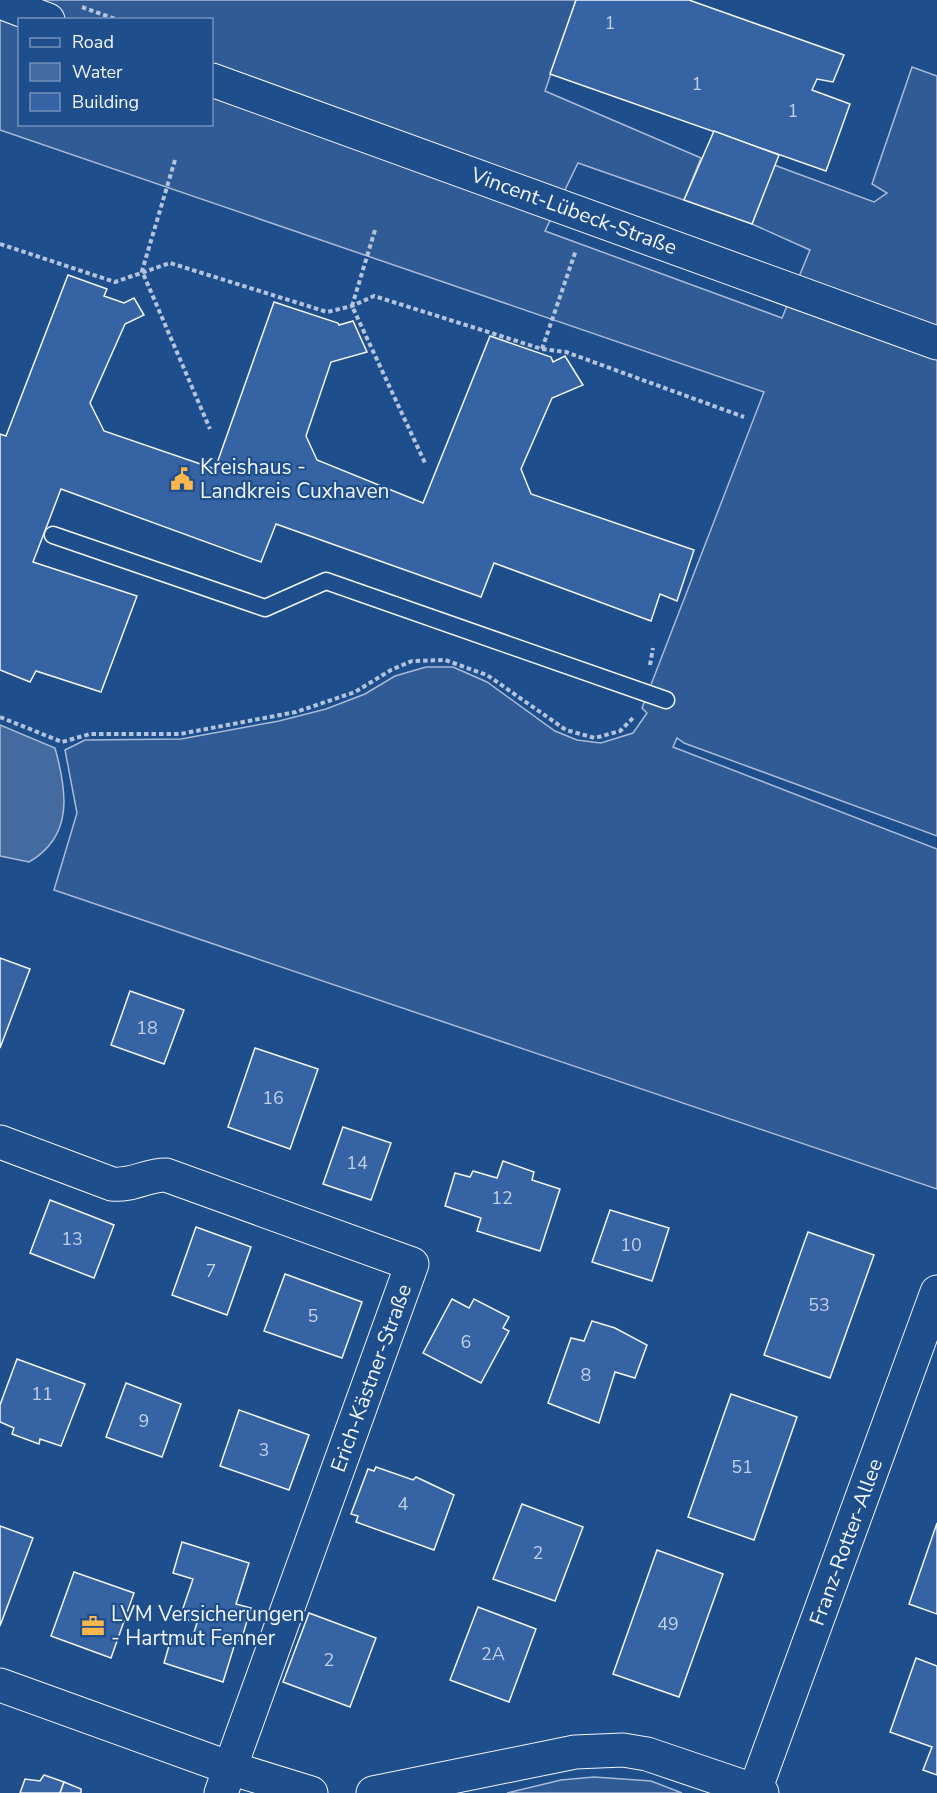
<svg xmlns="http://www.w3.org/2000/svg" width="937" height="1793" viewBox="0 0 937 1793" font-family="'Nunito Sans',sans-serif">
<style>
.built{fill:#305b95;stroke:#a8bbd7;stroke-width:1.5;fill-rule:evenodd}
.water{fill:#446ba0;stroke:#a8bbd7;stroke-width:1.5}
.building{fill:#3563a3;stroke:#f2f6ff;stroke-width:1.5}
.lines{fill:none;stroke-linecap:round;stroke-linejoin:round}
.lane-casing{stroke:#f2f6ff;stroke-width:19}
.street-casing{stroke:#f2f6ff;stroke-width:35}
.path{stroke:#b3c4dc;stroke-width:4;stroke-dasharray:4.5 3;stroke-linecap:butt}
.lane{stroke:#1f4e8c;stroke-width:16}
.street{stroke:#1f4e8c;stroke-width:33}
.labels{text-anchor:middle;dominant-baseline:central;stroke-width:4.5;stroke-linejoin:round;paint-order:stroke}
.number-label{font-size:18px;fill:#c3d1e8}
.street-label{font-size:21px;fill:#f2f6ff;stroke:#1f4e8c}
.poi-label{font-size:21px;fill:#f2f6ff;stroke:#1f4e8c;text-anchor:start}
</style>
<rect width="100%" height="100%" fill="#1f4e8c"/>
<!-- built -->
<g class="built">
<path d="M0,0H576L545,91L701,158L684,200L578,163L545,231L782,318L810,250L752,224L774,165L874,202L887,193L872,184L912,67L937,76V836L684,743L677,738L673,747L937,849V1189L54,890L77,813L65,750L85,740L181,739L279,721L326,709L365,694L395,676L426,667H453L487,682L555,731L577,740L601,743L633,733L647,713L642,708L764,392L0,130ZM20,20H212V124H20Z"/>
<polygon points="594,1777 651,1781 682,1793 507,1793 561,1780"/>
</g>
<!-- water -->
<path class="water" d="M0,725L55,748C67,791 74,836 29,862L0,856Z"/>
<!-- building -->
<g class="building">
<polygon points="576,0 689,0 844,55 833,82 817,79 812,90 850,104 826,171 550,74"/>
<polygon points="714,131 779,155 752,224 684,200"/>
<polygon points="68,275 107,289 104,296 124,303 134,298 144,315 125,324 90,403 104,431 215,469 274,302 338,323 339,325 353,321 367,352 331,362 306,436 317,460 423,503 490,336 551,357 553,362 565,356 583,385 552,398 521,469 531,494 694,550 677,601 660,594 651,621 494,563 481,597 276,524 261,562 61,489 33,562 137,596 101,692 36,671 30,682 0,670 0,434 6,436"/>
<polygon points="0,958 30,969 0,1048"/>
<polygon points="130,991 184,1010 164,1064 111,1045"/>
<polygon points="255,1048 318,1069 290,1149 228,1127"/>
<polygon points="343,1127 391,1143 371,1200 323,1184"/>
<polygon points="503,1161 534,1172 532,1180 560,1189 540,1251 477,1231 481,1218 445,1206 455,1173 470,1177 473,1171 497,1178"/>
<polygon points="50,1200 114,1225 94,1278 30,1253"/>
<polygon points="610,1210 669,1228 652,1281 592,1262"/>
<polygon points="196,1227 251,1247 227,1315 172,1295"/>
<polygon points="808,1232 874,1255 830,1378 764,1355"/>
<polygon points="285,1274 362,1302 342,1358 264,1331"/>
<polygon points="452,1299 469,1308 474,1299 509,1317 503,1328 509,1331 481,1383 423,1353"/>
<polygon points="592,1321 615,1328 647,1345 635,1378 615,1372 599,1423 548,1403 571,1338 584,1341"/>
<polygon points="17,1359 85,1384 61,1446 40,1439 39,1444 12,1434 14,1428 0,1422 0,1405"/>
<polygon points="126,1383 181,1404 162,1457 106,1437"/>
<polygon points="731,1394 797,1417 754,1540 688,1517"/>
<polygon points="239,1410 309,1435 289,1490 220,1466"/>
<polygon points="376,1467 413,1480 416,1477 454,1495 434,1550 356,1522 358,1516 351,1514 368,1469 374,1471"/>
<polygon points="522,1504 583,1527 555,1601 493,1579"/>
<polygon points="937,1523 937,1614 909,1604"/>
<polygon points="0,1526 33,1538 0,1626"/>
<polygon points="182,1542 249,1563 236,1604 251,1608 241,1641 236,1640 223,1682 164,1663 171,1639 190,1645 197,1623 180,1617 193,1579 173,1573"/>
<polygon points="657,1550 723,1574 679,1697 613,1674"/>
<polygon points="74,1572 134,1593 111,1658 51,1636"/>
<polygon points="478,1607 536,1629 509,1702 450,1680"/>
<polygon points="309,1613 376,1638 350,1707 283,1682"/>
<polygon points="916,1658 937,1666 937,1775 923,1770 932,1747 890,1732"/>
<polygon points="44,1775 64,1782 60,1793 20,1793 25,1779 40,1781"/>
<polygon points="64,1782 81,1789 81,1793 60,1793"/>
</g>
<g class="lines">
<!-- lane casing -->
<g class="lane-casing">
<polyline id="lane" points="53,535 265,608 326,581 666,700"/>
</g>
<!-- street casing -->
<g class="street-casing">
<g id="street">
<polyline points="0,2 48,20"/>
<polyline points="212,80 937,343"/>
<path d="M0,1142L112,1184C133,1186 146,1175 166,1175L412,1264L221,1793"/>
<polyline points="0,1685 230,1768 311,1793"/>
<polyline points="373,1793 575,1752 623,1750 647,1754 762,1793"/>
<polyline points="754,1793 937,1292"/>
</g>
</g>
<!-- path -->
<g class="path">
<polyline points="82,7 118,20"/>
<polyline points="175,160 142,271 210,429"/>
<polyline points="375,230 352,306 425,463"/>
<polyline points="0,244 115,282 170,263 327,312 352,306 374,296 542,349 566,352 744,417"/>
<polyline points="542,349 576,250"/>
<polyline points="650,665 653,648"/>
<polyline points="0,717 62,742 90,734 180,734 296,712 355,692 391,670 412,661 445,660 487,675 566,730 595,738 620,731 633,718"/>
</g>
<!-- lane -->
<use href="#lane" class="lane"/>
<!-- street -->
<use href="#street" class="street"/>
</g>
<!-- icons -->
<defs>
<g id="civic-bare" transform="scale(1.8)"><path d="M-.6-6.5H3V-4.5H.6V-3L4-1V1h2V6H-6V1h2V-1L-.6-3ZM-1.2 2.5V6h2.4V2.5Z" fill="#ffb74d" stroke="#1f4e8c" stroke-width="2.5" paint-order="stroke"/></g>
<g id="office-bare" transform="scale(1.8)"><path d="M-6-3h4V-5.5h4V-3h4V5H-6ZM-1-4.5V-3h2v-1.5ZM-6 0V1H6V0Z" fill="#ffb74d" stroke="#1f4e8c" stroke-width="2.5" paint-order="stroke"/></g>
</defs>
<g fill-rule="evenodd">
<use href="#civic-bare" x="182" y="479"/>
<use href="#office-bare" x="93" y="1626"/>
</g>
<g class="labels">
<!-- number labels -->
<g class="number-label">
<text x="610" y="23">1</text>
<text x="697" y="84">1</text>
<text x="793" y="111">1</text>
<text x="147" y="1028">18</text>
<text x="273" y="1098">16</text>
<text x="357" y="1163">14</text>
<text x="502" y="1198">12</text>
<text x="72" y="1239">13</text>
<text x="631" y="1245">10</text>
<text x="211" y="1271">7</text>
<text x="819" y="1305">53</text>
<text x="313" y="1316">5</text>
<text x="466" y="1342">6</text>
<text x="586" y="1375">8</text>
<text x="42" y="1394">11</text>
<text x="144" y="1421">9</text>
<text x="264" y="1450">3</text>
<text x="742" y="1467">51</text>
<text x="403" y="1504">4</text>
<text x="538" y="1553">2</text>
<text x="668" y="1624">49</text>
<text x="493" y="1654">2A</text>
<text x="329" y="1660">2</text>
</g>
<!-- street labels -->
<g class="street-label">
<text transform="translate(574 211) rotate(20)">Vincent-Lübeck-Straße</text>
<text transform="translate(371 1378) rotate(-70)">Erich-Kästner-Straße</text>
<text transform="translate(846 1542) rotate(-70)">Franz-Rotter-Allee</text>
</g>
<!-- poi labels -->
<g class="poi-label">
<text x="200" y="467">Kreishaus -<tspan x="200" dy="24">Landkreis Cuxhaven</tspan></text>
<text x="111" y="1614">LVM Versicherungen<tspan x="111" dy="24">- Hartmut Fenner</tspan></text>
</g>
</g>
<!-- legend -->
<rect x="18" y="18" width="195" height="108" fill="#1f4e8c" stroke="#7391ba" stroke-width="1.5"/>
<rect x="30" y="38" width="30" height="9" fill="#1f4e8c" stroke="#7391ba" stroke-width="1.5"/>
<text x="72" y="48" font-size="18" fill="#f2f6ff">Road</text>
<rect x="30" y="63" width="30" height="18" fill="#446ba0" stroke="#7391ba" stroke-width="1.5"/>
<text x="72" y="78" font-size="18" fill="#f2f6ff">Water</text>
<rect x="30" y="93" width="30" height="18" fill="#3563a3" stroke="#7391ba" stroke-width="1.5"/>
<text x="72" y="108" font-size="18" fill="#f2f6ff">Building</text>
</svg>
